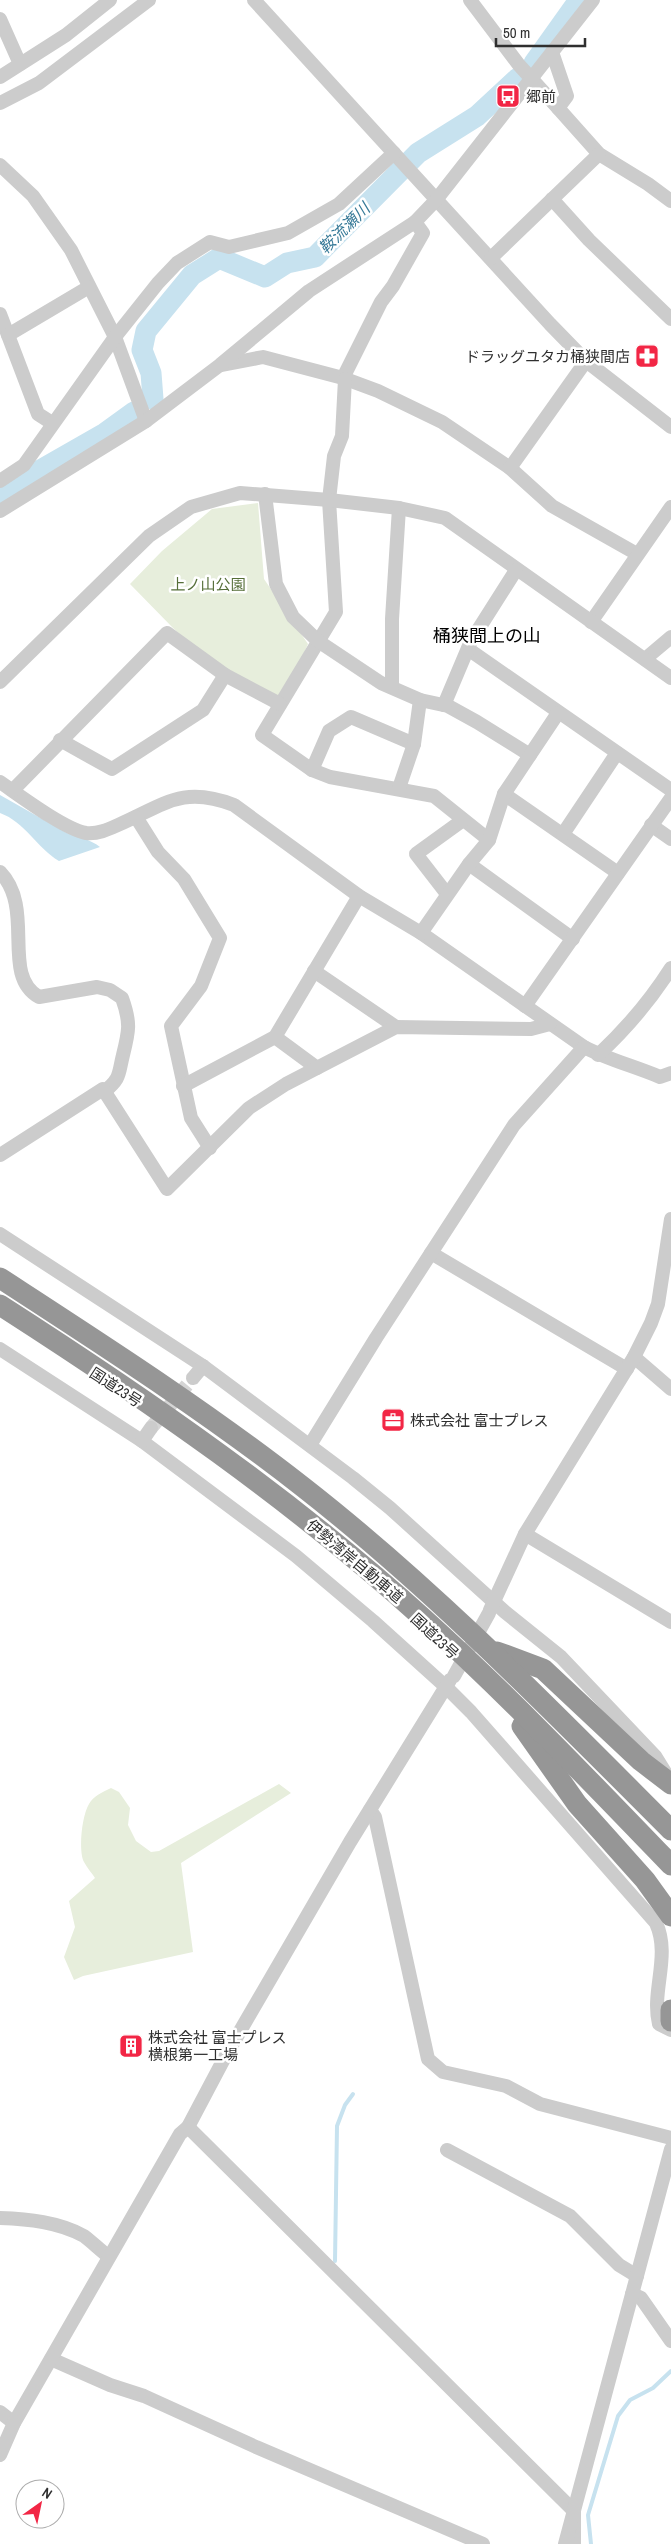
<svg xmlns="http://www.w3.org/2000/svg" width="671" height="2544" viewBox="0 0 671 2544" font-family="'Archivo Narrow','Noto Sans JP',sans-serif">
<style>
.green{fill:#e7eedc}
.water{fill:#c7e2ef}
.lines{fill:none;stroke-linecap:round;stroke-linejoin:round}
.stream{stroke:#c7e2ef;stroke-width:4}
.river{stroke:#c7e2ef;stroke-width:21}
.minor-tunnel{stroke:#d5d5d5;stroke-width:14;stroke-dasharray:14 7;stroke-linecap:butt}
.minor{stroke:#ccc;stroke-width:14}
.highway{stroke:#969696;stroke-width:21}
.minor-bridge{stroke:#ccc;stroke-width:14}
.highway-bridge{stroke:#969696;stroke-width:21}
.labels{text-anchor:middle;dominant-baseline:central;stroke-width:5;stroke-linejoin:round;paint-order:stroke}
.poi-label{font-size:15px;fill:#2f2f2f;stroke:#fff;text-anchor:start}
.park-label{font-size:15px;fill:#566f39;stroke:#fff}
.street-label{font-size:15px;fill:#2f2f2f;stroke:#fff}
.water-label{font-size:16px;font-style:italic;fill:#377a98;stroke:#fff}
.quarter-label{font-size:18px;fill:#000;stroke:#fff}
</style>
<rect width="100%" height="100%" fill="#fff"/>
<!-- green -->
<g class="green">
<polygon points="258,503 264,579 308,644 280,704 225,675 173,628 130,584 162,551 212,509"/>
<path d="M279,1784L291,1793L181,1863L193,1952L83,1976L74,1980L64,1957L75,1927L69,1901L95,1878C92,1873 87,1868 84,1862C78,1851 82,1815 89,1804C93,1796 103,1792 111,1788L119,1792L130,1808L128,1825L136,1841L151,1852L159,1851Z"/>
</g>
<!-- water -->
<path class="water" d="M0,795L67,833C79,838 90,839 100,847L59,861C37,848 25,822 0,813Z"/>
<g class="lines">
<!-- stream -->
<g class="stream">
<polyline points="335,2261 337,2126 345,2105 353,2094"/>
<polyline points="591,2544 588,2515 618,2416 630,2400 653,2388 671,2371"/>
</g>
<!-- river -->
<g class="river">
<polyline points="534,63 579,0"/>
<polyline points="153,399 151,373 142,350 146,331 192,275 219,258 265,277 287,263 315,257 418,153 477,116 518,78"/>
<polyline points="0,493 105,433 134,412"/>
</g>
<!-- minor-tunnel -->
<polyline class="minor-tunnel" points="151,1428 193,1378"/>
<!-- minor -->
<g class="minor">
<polyline points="254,0 550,324 586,361 671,427"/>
<polyline points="470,0 519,65 558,108"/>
<polyline points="0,19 20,64"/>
<polyline points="552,52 567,96 558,108 599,154 648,184 671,201"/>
<polyline points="0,77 66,35 110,0"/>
<polyline points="0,103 39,83 149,0"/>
<polyline points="0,165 33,196 71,250 115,337 146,421"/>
<polyline points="552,199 589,240 671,319"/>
<polyline points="491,258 599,154"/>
<polyline points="0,314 38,414 52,423"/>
<polyline points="8,335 89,287"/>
<polyline points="222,365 263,357 343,378 378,391 442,422 510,468 552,506 637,554"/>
<polyline points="343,378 381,302 393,286 423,233 415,222"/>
<polyline points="345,379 342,436 334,456 329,500 336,612 262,735 312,770 330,777 434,796 489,840"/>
<polyline points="510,468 586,361"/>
<polyline points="0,481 24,465 115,337 158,283 177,263 210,242 229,247 288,233 339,204 394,153"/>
<polyline points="265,494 276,584 293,617 318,641 381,683 420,700 448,706 477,722 530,755"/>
<polyline points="0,511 146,421 220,365 309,291 415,222 436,200 593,0"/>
<polyline points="591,622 671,507"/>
<polyline points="468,649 671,790"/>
<polyline points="645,659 671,637"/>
<polyline points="0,682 149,536 191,507 240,493 329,500 399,508 445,518 671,678"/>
<polyline points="392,687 392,619 399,508"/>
<polyline points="444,705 471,641 516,570"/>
<polyline points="60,740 112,769 203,710 225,675"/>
<polyline points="312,770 329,731 351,717 414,744"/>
<path d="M0,782C19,795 64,829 86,833C98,834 107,830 118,825C164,805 182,785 234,805L359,896L421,933L584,1047C609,1060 634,1066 660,1077L671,1073"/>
<polyline points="399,788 414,744 420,700"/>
<polyline points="13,790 167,633 225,675 280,704"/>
<polyline points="504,794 618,873"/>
<polyline points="136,817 158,852 184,879 220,938 201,986 171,1026 191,1118 210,1148"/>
<polyline points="651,825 671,839"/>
<polyline points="563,834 617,753"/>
<polyline points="469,864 573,939"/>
<path d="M0,872C36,909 0,975 39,997L97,987L110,990L122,998C131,1023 129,1031 123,1055C118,1075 121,1078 104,1092"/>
<polyline points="447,894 416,854 463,820"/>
<polyline points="421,933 469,864 489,840 504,794 558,713"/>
<polyline points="314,971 396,1027"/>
<polyline points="525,1006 671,798"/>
<polyline points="275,1037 317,1068"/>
<path d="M598,1055C627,1028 650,1001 671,968"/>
<polyline points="183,1086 275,1037 359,896"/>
<polyline points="0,1155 103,1089 167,1189 249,1108 286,1084 396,1027 531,1029 550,1024"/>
<polyline points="0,1234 203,1366 353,1478 390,1508 505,1612 561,1657 655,1756 668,1777"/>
<polyline points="431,1253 627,1369"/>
<path d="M0,1349L142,1441L296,1556L373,1621L445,1686L471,1712L656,1923C671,1956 651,1991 659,2024L671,2030"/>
<polyline points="634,1357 671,1389"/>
<polyline points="193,1378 203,1366"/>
<polyline points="142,1441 151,1428"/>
<polyline points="310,1445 376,1338 514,1125 584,1047"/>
<polyline points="525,1534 671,1622"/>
<polyline points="490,1610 525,1534 634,1357 651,1323 658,1304 671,1219"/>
<polyline points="370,1810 375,1817 428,2059 443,2072 506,2086 540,2104 671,2138"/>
<polyline points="188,2127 574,2511 574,2544"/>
<polyline points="447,2150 570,2216 619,2265 637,2276"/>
<path d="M0,2218C28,2219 59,2222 84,2236C92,2242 100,2250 108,2256"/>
<polyline points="632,2294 641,2298 671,2341"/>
<polyline points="51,2359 110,2385 144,2396 256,2447 483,2544"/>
<polyline points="0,2412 14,2423"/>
<polyline points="0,2455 14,2423 180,2134 188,2127 225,2057 350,1842 450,1680"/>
<polyline points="565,2544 671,2149"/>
</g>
<!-- highway -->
<g class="highway">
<polyline points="497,1652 543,1669 641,1761 671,1784"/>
<polyline points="522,1726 577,1804 645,1880 671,1916"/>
<polyline points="671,2010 671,2021"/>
</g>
<!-- minor-bridge -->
<polyline class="minor-bridge" points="454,1676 489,1613"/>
<!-- highway-bridge -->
<g class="highway-bridge">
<path d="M0,1278C103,1345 206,1411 303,1487C435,1590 552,1711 671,1830"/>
<path d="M0,1305C148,1400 294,1501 424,1619C510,1697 591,1782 671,1865"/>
</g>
</g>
<!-- icons -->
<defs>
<g id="bus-square" transform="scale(1.25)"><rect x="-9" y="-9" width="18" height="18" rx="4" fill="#f22645" stroke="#fff"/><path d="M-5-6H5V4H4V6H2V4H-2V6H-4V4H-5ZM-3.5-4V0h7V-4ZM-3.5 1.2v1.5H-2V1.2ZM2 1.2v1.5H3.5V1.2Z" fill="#fff"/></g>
<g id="pharmacy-square" transform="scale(1.25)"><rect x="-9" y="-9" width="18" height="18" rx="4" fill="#f22645" stroke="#fff"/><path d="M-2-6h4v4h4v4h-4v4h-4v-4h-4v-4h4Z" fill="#fff"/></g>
<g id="office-square" transform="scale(1.25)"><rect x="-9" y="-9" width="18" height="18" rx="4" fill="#f22645" stroke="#fff"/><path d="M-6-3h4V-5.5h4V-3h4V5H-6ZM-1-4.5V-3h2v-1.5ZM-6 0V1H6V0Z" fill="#fff"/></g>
<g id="building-square" transform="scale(1.25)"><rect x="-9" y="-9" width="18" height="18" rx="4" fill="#f22645" stroke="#fff"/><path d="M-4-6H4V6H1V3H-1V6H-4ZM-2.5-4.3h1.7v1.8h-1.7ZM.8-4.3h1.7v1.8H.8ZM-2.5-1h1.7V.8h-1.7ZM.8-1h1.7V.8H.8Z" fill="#fff"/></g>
</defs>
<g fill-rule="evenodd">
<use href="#bus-square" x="508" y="96"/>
<use href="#pharmacy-square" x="647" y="356"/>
<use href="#office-square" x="393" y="1420"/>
<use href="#building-square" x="131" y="2046"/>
</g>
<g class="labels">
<!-- poi labels -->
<g class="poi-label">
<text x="526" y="96">郷前</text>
<text x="630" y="356" text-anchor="end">ドラッグユタカ桶狭間店</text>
<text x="410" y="1420">株式会社 富士プレス</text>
<text x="148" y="2037">株式会社 富士プレス<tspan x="148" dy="17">横根第一工場</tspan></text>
</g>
<!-- park labels -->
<g class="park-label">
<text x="208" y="584">上ノ山公園</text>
</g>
<!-- street labels -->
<g class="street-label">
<text transform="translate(116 1387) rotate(33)">国道23号</text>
<text transform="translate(355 1561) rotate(40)">伊勢湾岸自動車道</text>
<text transform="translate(435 1636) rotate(43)">国道23号</text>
</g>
<!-- water labels -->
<g class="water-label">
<text transform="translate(344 228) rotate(-45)">鞍流瀬川</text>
</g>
<!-- quarter labels -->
<g class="quarter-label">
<text x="487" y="635">桶狭間上の山</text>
</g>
</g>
<!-- north arrow -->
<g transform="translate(40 2504) rotate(33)"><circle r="24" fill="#ffffff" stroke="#acacac"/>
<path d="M0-4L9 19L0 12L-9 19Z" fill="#f22645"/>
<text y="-8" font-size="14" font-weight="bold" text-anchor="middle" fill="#2f2f2f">N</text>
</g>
<!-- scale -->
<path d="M496 38v8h89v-8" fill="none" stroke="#2f2f2f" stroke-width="2.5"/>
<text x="503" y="38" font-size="15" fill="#2f2f2f" stroke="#ffffff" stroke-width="4" paint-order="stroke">50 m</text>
</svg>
